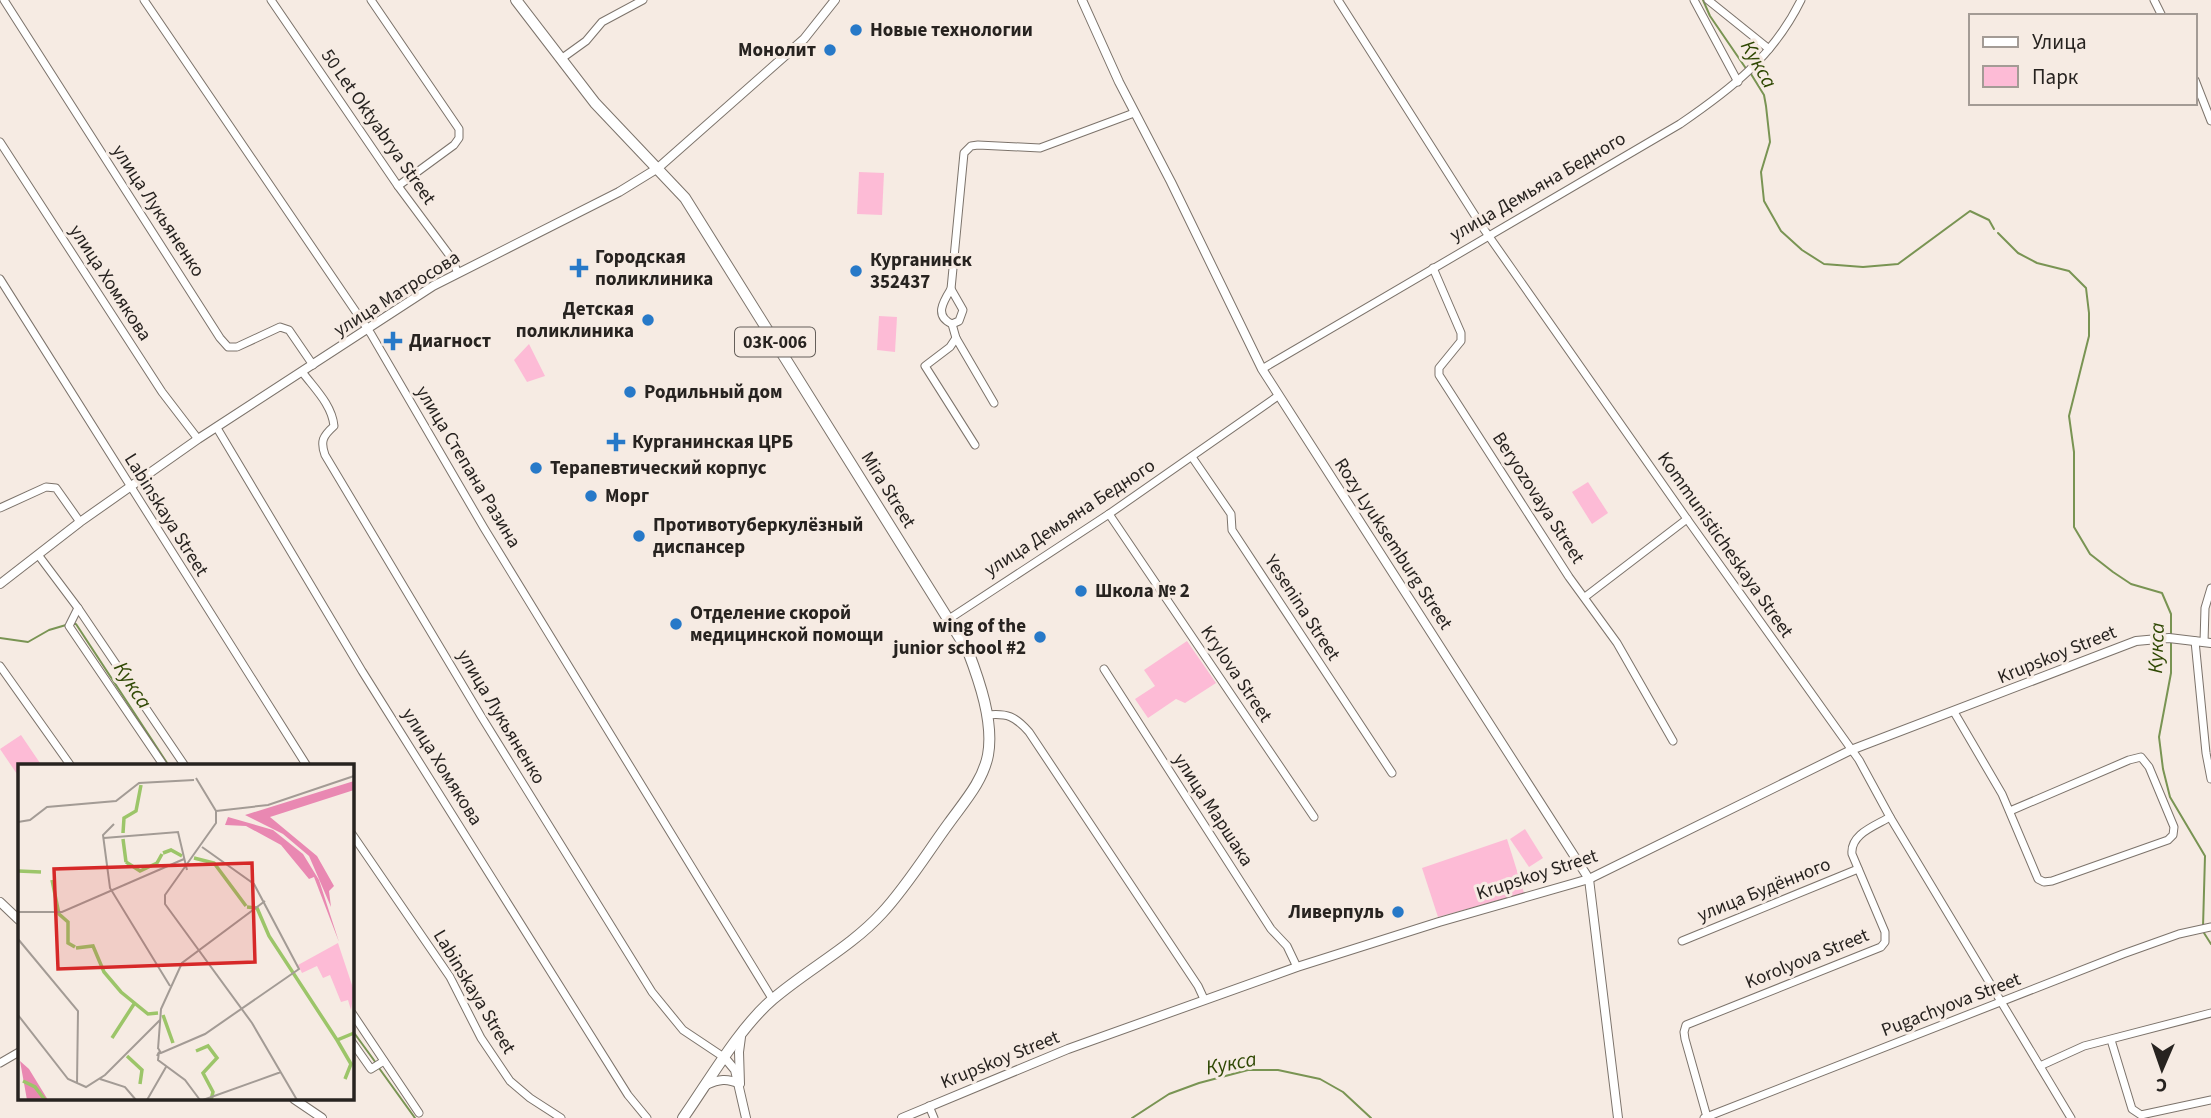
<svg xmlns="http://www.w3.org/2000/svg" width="2211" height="1118" viewBox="0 0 2211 1118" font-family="'Source Sans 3',sans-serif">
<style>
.green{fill:#fdbbd6}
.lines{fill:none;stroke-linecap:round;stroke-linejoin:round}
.stream{stroke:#799453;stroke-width:2}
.minor-casing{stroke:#7c736b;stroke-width:9}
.tertiary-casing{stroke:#7c736b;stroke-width:10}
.primary-casing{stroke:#7c736b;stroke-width:12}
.minor{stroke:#fff;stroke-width:7}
.tertiary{stroke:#fff;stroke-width:8}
.primary{stroke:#fff;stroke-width:10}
.poi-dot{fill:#2779c8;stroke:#f6ebe3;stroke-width:2.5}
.labels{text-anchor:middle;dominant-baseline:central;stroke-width:6;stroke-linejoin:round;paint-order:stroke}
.shield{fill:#f6ebe3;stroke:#655f5a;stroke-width:2}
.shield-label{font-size:18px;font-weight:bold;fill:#272320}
.poi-label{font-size:19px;font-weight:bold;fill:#272320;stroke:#f6ebe3;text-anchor:start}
.street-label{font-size:19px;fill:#272320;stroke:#f6ebe3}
.water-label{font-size:21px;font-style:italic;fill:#2f4803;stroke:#f6ebe3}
.inset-river{fill:none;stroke:#9cc569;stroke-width:3.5}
.inset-road{fill:none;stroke:#a39b95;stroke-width:2}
.view{fill:#d62828;fill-opacity:0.15;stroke:#d62828;stroke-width:3.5}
.inset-edge{fill:none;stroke:#272320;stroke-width:3.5}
</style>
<rect width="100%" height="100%" fill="#f6ebe3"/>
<!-- green -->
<g class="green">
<polygon points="859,172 884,173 882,215 857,214"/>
<polygon points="879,316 897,317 895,352 877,350"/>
<polygon points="529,344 545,376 527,382 514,360"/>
<polygon points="1588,482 1608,513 1592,524 1572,492"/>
<polygon points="1187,641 1216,683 1185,703 1176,699 1148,718 1135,699 1155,686 1144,670"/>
<polygon points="21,735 42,766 19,766 19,777 0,749"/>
<polygon points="1525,829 1543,858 1529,867 1510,839"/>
<polygon points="1507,839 1524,893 1438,917 1422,868"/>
</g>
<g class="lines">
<!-- stream -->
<g class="stream">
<polyline points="1703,0 1710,16 1747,70"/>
<polyline points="1751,74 1764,95 1766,106 1770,142 1761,172 1764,201 1781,231 1802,250 1824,264 1863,267 1898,264 1970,211 1989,220 1994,229"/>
<polyline points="1998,233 2018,253 2037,263 2069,271 2086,288 2089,313 2089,336 2069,416 2074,452 2074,527 2090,554 2113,572 2131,584 2162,593 2171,614 2171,635"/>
<polyline points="72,624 76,624 169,766"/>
<polyline points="0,638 28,642 49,630 66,625"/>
<polyline points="2171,640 2171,673 2159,737 2163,769 2170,797 2205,856 2203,927"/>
<polyline points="2204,933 2211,944"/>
<polyline points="352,1030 376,1063"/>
<polyline points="379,1068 415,1118"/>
<polyline points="1132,1118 1169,1094 1199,1083 1248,1070 1278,1070 1320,1079 1343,1092 1371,1118"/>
</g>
<!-- minor casing -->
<g class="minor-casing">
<g id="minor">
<polyline points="4,0 220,338 228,347 237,347 280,327 289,330 313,365"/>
<polyline points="144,0 371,334 484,528 773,1000"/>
<polyline points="271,0 398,186 450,256 458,273"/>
<polyline points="371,0 459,129 459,138 454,145 398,186"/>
<polyline points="1338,0 1481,225 1687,519 1859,760 1890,817 2071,1118"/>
<polyline points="1694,0 1738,82"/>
<polyline points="1708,0 1769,49"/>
<polyline points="2154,0 2162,16"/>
<polyline points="561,59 586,41 602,22 643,0"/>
<polyline points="2195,80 2211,121"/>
<polyline points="0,142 162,392 198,439"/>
<polyline points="1433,268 1461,333 1461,341 1439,368 1439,375 1569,577 1617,643 1673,741"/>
<polyline points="0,279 307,766"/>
<polyline points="951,289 963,310 959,321 952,324"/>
<polyline points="956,338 994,403"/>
<path d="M1262,369L1680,124C1731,89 1773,57 1801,0"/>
<path d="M303,373C315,389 332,405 334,426C323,436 320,441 325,455L481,716L652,992L683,1030L725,1058"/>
<polyline points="217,428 362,671 628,1095 647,1118"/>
<path d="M975,445L925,366L950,347L956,338L952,324C934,316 943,302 951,289L964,153L971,146L978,145L1040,148L1134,113"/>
<polyline points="1192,457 1231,514 1232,530 1392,773"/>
<polyline points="0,508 46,487 56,488 80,522"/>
<polyline points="1109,514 1314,817"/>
<polyline points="39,556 78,608 185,766"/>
<polyline points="1585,597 1687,519"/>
<polyline points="78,608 69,626 164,766"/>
<polyline points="949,619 1109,514 1278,396"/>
<polyline points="2195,641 2206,753 2211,779"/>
<polyline points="2204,642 2205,608 2211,588"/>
<polyline points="0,666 71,766"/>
<polyline points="1104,669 1271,929 1287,946 1297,967"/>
<polyline points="1954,712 2002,794 2038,879 2044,882 2052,881 2168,840 2173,835 2174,827 2149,767 2141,757 2129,760 2010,811"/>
<path d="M987,715C1007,713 1015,716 1029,732L1198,986L1204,999"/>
<polyline points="352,834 450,977 481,1038 510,1081 530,1098 561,1118"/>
<polyline points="1682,941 1858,869"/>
<polyline points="352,1013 419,1113"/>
<polyline points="2111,1040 2132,1109 2141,1115 2211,1100"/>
<polyline points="352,1042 371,1069 384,1061"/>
<polyline points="0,1063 19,1052"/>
<polyline points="2040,1066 2084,1046 2211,1013"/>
<polyline points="929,1106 934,1118"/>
<path d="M1707,1117L1685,1039L1684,1032L1686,1025L1881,947L1885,942V932L1852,854C1850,834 1875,826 1890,817"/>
<polyline points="1704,1118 2123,954 2179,934 2211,927"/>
</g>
</g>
<!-- tertiary casing -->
<g class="tertiary-casing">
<g id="tertiary">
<polyline points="1082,0 1119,82 1171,182 1262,369 1589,879 1618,1118"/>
<polyline points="0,584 80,522 198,439 433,286 619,192 658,168 804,39 835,0"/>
<polyline points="0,902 19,920"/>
<polyline points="725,1058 735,1070 746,1118"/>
<path d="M706,1085C719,1079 727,1078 740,1084L739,1052L741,1037"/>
<polyline points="294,1099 322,1118"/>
<polyline points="902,1118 1068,1049 1297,967 1439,922 1589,879 1851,750 2136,641 2169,638 2211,643"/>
</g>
</g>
<!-- primary casing -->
<g class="primary-casing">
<path id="primary" d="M516,0L595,103L685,198L968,651C979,680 994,722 988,755C983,781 964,802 949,823C927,853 907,886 882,913C851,947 808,969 773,999C739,1028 709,1081 683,1118"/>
</g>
<!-- minor -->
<use href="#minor" class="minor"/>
<!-- tertiary -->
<use href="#tertiary" class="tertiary"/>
<!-- primary -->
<use href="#primary" class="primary"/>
</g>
<!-- markers -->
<g class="poi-dot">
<circle cx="856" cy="30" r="7"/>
<circle cx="830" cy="50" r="7"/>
<path d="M575.5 257.5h7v7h7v7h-7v7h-7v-7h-7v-7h7z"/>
<circle cx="856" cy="271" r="7"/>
<circle cx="648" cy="320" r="7"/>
<path d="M389.5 330.5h7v7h7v7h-7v7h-7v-7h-7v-7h7z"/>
<circle cx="630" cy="392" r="7"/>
<path d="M612.5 431.5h7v7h7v7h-7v7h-7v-7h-7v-7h7z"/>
<circle cx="536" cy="468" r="7"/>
<circle cx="591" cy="496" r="7"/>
<circle cx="639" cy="536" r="7"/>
<circle cx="1081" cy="591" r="7"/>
<circle cx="676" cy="624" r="7"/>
<circle cx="1040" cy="637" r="7"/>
<circle cx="1398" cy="912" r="7"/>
</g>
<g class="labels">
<!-- shield labels -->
<rect class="shield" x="735" y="327.5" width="80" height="29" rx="5"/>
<g class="shield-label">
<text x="775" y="342">03К-006</text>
</g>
<!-- poi labels -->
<g class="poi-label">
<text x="870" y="30">Новые технологии</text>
<text x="816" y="50" text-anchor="end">Монолит</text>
<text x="595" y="257">Городская<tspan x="595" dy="22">поликлиника</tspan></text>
<text x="870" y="260">Курганинск<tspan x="870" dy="22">352437</tspan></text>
<text x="634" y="309" text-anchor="end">Детская<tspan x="634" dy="22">поликлиника</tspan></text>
<text x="409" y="341">Диагност</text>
<text x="644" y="392">Родильный дом</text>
<text x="632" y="442">Курганинская ЦРБ</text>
<text x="550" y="468">Терапевтический корпус</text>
<text x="605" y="496">Морг</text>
<text x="653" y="525">Противотуберкулёзный<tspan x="653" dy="22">диспансер</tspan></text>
<text x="1095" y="591">Школа № 2</text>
<text x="690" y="613">Отделение скорой<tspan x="690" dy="22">медицинской помощи</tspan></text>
<text x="1026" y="626" text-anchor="end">wing of the<tspan x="1026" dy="22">junior school #2</tspan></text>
<text x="1384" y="912" text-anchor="end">Ливерпуль</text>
</g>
<!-- street labels -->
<g class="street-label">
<text transform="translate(378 127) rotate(55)">50 Let Oktyabrya Street</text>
<text transform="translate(1538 187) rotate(-30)">улица Демьяна Бедного</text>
<text transform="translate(158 211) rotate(57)">улица Лукьяненко</text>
<text transform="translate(110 283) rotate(57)">улица Хомякова</text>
<text transform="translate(397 294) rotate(-32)">улица Матросова</text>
<text transform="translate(468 467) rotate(59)">улица Степана Разина</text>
<text transform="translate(888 490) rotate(58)">Mira Street</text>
<text transform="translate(1538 498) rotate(57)">Beryozovaya Street</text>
<text transform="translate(166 515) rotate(58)">Labinskaya Street</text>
<text transform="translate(1070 518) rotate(-33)">улица Демьяна Бедного</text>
<text transform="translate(1393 544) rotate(57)">Rozy Lyuksemburg Street</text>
<text transform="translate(1725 545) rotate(55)">Kommunisticheskaya Street</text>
<text transform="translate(1302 608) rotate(57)">Yesenina Street</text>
<text transform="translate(2057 655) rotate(-22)">Krupskoy Street</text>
<text transform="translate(1236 674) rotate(56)">Krylova Street</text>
<text transform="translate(501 717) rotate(59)">улица Лукьяненко</text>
<text transform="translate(442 767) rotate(58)">улица Хомякова</text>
<text transform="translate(1213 810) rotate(57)">улица Маршака</text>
<text transform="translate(1537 875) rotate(-18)">Krupskoy Street</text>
<text transform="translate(1764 890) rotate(-22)">улица Будённого</text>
<text transform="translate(1807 959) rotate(-22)">Korolyova Street</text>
<text transform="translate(474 992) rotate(59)">Labinskaya Street</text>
<text transform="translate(1951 1005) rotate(-21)">Pugachyova Street</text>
<text transform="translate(1000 1060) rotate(-22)">Krupskoy Street</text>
</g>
<!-- water labels -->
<g class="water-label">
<text transform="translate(1759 64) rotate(60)">Кукса</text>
<text transform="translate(2156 648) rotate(-88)">Кукса</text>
<text transform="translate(133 685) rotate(57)">Кукса</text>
<text transform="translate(1231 1063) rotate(-11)">Кукса</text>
</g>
</g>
<!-- overview -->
<g transform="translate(18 764)">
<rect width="336" height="336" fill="#f6ebe3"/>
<path d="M320,179L336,227L333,246L330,236L323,238L312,211L305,214L299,202L284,209L280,201Z" fill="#fdbbd6"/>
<path d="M336,17V26L252,53L299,92L316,122L311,127L313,143L291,92L265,70L227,51ZM210,53L255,66L285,90L301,116L321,178L296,113L291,115L263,81L228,62L207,61ZM2,297L11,305L30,336H9Z" fill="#e988b2"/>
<path class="inset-river" d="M105,69L106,54L118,47L123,21M105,75L108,98M145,89L153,86L164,92M176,94L196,99L228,142M108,98L122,107L139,99L144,90M0,107L23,108M34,116L41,150L50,158V179L57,183M229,143L239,144L251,172L319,276L336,269M58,184L75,182L86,208L103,228L130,250L140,249M145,251L155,279M94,274L116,240M319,276L333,300L327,315M178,287L190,282L199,294L185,309L195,328L193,336M109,292L124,306L122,320M5,317L17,323L27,336"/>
<path class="inset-road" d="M178,14L198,47V59L147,131V140L234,259L279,336M198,47L250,41L336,12M0,58L12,56L29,43L98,37L121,19L176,16M96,60L85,71L92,124L152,222M86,74L160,68L169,106M0,148H44L166,95M0,175L60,247L59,320M0,251L50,315L68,323L87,311L142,256M140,284L143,289L187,270L281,205L236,120L184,83M140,285L143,245L164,199L247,137M139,292L141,288L140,296L167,316L182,336M82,315L107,323L118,336M129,336L148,303M185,336L263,308"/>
<path class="view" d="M234,99L237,198L40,205L36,105Z"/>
<rect width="336" height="336" class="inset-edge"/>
</g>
<!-- legend -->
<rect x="1969" y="14" width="228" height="91" fill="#f6ebe3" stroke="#a39b95" stroke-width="2"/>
<rect x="1983" y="37" width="35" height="10" fill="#ffffff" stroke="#a39b95" stroke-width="2"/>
<text x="2032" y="49" font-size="21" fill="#272320">Улица</text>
<rect x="1983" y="66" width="35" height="21" fill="#fdbbd6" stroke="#a39b95" stroke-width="2"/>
<text x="2032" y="84" font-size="21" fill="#272320">Парк</text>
<!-- north arrow -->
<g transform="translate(2162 1069) rotate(182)" stroke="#f6ebe3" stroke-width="5" paint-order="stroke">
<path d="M0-5L12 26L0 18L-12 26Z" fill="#272320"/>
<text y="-10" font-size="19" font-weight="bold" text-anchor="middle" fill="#272320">С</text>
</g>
</svg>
